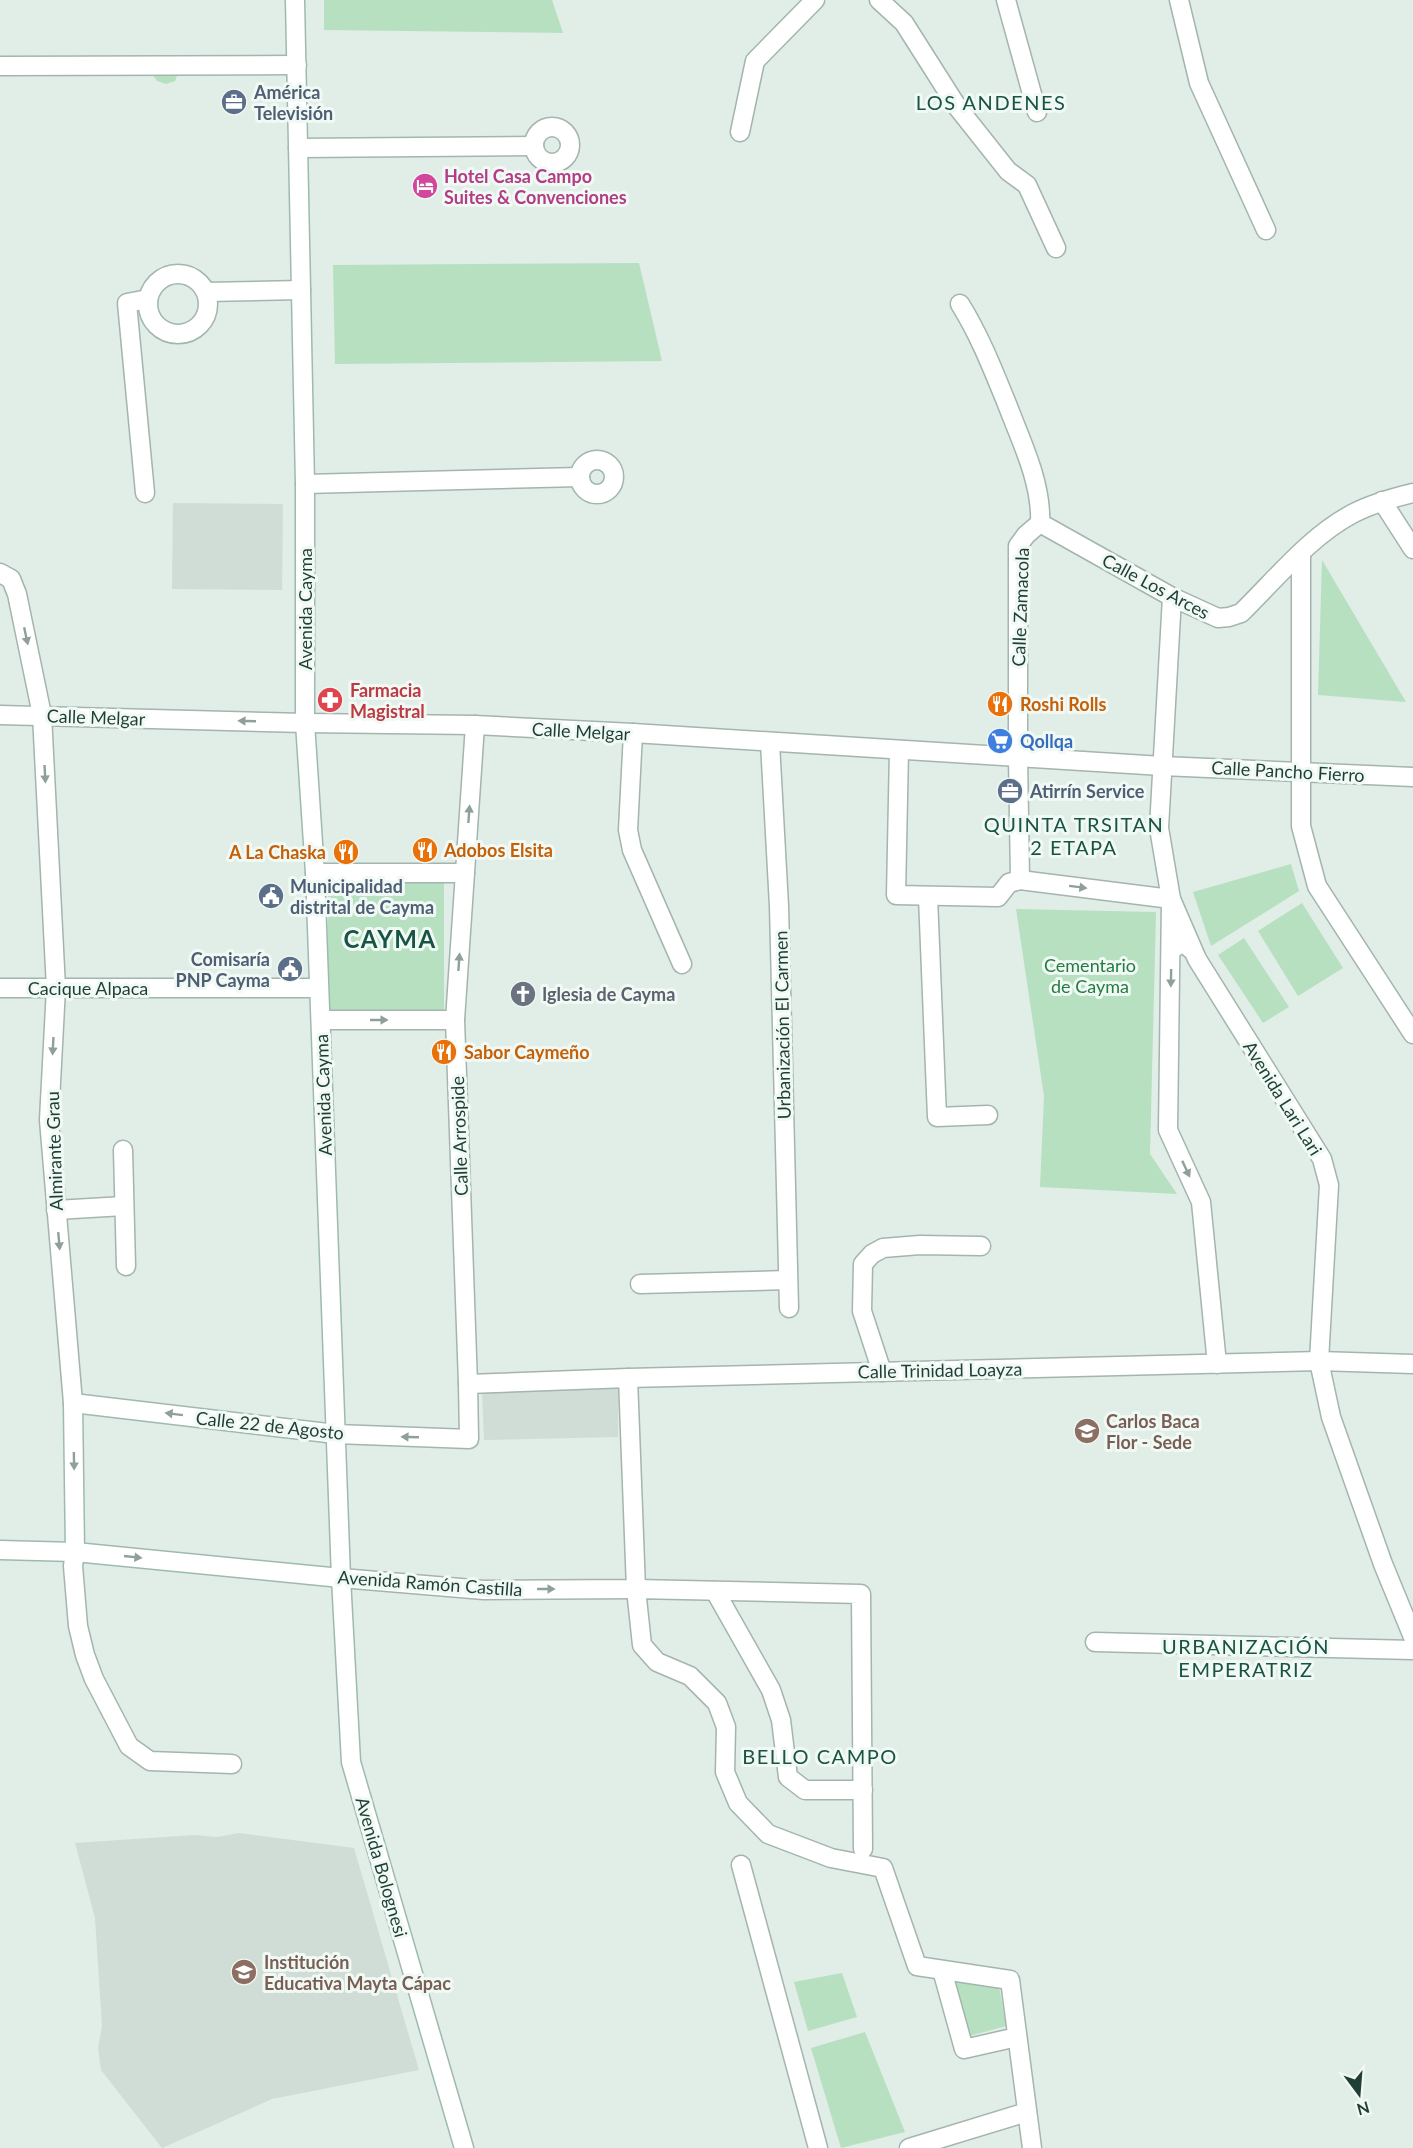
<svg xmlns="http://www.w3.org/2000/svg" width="1413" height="2148" viewBox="0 0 1413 2148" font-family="Lato,sans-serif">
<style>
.built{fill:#cfddd6}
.green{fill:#b7e0c1}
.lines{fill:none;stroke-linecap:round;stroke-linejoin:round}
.minor-casing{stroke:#a3b5ae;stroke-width:21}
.tertiary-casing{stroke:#a3b5ae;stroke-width:21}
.secondary-casing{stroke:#9ebaaf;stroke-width:21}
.minor{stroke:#fff;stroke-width:18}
.tertiary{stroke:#fff;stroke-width:18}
.secondary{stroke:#fff;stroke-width:18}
.oneway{fill:#8f9f9a}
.labels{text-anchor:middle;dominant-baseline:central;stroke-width:6;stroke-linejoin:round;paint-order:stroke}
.service-label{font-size:18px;font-weight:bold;fill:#4e5e75;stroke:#f1f9f5;text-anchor:start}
.hotel-label{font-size:18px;font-weight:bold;fill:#b23c85;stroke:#f1f9f5;text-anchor:start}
.street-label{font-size:18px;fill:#1f3f36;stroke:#f1f9f5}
.health-label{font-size:18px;font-weight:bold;fill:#be3a42;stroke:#f1f9f5;text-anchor:start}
.food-label{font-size:18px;font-weight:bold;fill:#c56008;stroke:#f1f9f5;text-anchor:start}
.shop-label{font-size:18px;font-weight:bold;fill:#366cbe;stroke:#f1f9f5;text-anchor:start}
.park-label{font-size:18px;fill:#257a44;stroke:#f1f9f5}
.worship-label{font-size:18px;font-weight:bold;fill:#5b616d;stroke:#f1f9f5;text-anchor:start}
.education-label{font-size:18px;font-weight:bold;fill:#785e54;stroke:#f1f9f5;text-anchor:start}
.neighbourhood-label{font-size:20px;letter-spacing:1.5px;fill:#195344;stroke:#f1f9f5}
.district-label{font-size:24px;font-weight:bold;letter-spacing:1.5px;fill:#195344;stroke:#f1f9f5}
</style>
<rect width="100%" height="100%" fill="#e1ede7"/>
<!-- built -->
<g class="built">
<polygon points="173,503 283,504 282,590 172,589"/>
<polygon points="618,1387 618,1437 484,1440 482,1391"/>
<polygon points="239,1833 354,1848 419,2070 272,2099 162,2148 101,2070 98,2048 102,2026 95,1918 75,1843 194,1835 217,1837"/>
</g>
<!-- green -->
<g class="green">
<polygon points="324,0 552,0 563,33 324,30"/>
<polygon points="179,70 175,81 166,84 157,81 150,71"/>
<polygon points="639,263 662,361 335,364 333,265"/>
<polygon points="1322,560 1406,702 1318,695"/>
<polygon points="1291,864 1299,891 1211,946 1193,892"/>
<polygon points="328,882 444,882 444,1010 327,1010"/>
<polygon points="1302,903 1343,968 1298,996 1258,931"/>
<polygon points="1016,909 1156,912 1150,1154 1177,1194 1040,1187 1044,1096"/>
<polygon points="1244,938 1289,1007 1263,1023 1218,955"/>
<polygon points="842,1973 857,2017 808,2031 794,1982"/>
<polygon points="963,1974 999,1986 1006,2026 970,2036 950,1987"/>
<polygon points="865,2032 905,2132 841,2148 811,2048"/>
</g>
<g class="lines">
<!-- minor casing -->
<g class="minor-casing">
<g id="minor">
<polyline points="879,0 904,23 958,108 1008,171 1027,185 1056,248"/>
<polyline points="1006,0 1037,112"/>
<polyline points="1179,0 1199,83 1266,230"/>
<polyline points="0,66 297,65"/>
<circle cx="552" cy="145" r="18"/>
<polyline points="740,132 755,61 815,0"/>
<polyline points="298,148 534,146"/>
<circle cx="178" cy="304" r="30"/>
<polyline points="206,292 301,290"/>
<path d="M960,304C980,336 993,370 1007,404C1021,441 1042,483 1040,523"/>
<circle cx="597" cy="477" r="17"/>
<polyline points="305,484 580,477"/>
<polyline points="145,493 127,303 148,299"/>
<polyline points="1382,501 1413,549"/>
<polyline points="1040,523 1172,597"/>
<polyline points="1301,554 1301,826 1317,886 1413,1034"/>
<polyline points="0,573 11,579 17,594 42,715 56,988 49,1120 73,1403"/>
<polyline points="0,715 305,723"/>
<polyline points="633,733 628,830 632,850 682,964"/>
<polyline points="770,743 779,906 789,1308"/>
<polyline points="899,750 896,895 998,897 1009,883 1020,880 1171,899 1168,1130 1201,1202 1217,1364"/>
<polyline points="315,873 465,873"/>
<polyline points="1020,880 1018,757 1018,546 1026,535 1040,523"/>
<polyline points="928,897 937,1117 988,1115"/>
<polyline points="0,988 319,988"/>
<polyline points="321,1020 455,1020"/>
<polyline points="123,1150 126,1266"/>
<polyline points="56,1210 124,1206"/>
<polyline points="640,1284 788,1280"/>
<polyline points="882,1372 862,1311 863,1264 872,1254 883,1248 920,1245 981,1246"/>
<polyline points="468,1384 455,1020 475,725"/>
<polyline points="75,1552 73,1566 78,1626 85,1655 94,1679 129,1746 150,1761 232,1764"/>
<polyline points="715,1591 771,1690 781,1720 788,1777 805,1790 863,1790"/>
<polyline points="1095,1642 1413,1650"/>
<polyline points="863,1849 861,1594 636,1589 642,1645 657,1662 690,1676 717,1703 726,1727 725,1772 738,1803 768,1834 831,1858 883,1868 917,1966 1010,1980 1032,2148"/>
<polyline points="741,1865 818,2148"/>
<polyline points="942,1970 964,2049 1017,2037"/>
<polyline points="909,2148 1027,2112"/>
</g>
</g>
<!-- tertiary casing -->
<g class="tertiary-casing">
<g id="tertiary">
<path d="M1413,493C1392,498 1371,504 1352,514C1309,537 1276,579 1241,613L1229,617L1218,618L1172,597L1159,828L1171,899L1197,959L1322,1159L1329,1185L1319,1361L1331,1417L1383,1564L1413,1637"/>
<polyline points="305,723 475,725 633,733 1162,766 1413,777"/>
<polyline points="1171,950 1180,944 1185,944 1193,951"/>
<polyline points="336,1434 469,1439 468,1384 628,1378 1319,1361 1413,1364"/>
<polyline points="341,1578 484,1590 636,1589 628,1378"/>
</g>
</g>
<!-- secondary casing -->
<g class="secondary-casing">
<g id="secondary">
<polyline points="295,0 305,484 305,723 315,873 341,1578 351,1762 464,2148"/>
<polyline points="0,1550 75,1552 341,1578"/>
<polyline points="75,1552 73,1403 336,1434"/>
</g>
</g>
<!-- minor -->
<use href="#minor" class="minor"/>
<!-- tertiary -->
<use href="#tertiary" class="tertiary"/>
<!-- secondary -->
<use href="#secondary" class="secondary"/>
</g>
<!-- one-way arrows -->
<defs><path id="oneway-solid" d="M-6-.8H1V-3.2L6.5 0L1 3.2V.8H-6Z" transform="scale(1.5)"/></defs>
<g class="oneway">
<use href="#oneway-solid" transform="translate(26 636) rotate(78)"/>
<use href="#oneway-solid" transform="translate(247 721) rotate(-178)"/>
<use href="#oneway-solid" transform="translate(45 774) rotate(87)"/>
<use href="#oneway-solid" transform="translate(469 814) rotate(-86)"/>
<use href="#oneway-solid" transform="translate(1078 887) rotate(7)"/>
<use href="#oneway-solid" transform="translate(459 962) rotate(-86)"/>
<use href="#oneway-solid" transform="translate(1171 978) rotate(91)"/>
<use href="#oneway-solid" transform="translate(379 1020)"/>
<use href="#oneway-solid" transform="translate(53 1046) rotate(93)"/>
<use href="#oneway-solid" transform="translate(1186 1169) rotate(65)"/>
<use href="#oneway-solid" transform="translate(59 1241) rotate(85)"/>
<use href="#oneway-solid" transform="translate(174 1414) rotate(-173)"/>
<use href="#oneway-solid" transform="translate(410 1437) rotate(-178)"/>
<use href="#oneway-solid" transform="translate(74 1461) rotate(89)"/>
<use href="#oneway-solid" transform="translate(133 1557) rotate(6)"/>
<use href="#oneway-solid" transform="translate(546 1589)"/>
</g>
<!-- icons -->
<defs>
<g id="office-disc" transform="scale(1.35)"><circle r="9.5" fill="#5c6f8a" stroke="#f1f9f5"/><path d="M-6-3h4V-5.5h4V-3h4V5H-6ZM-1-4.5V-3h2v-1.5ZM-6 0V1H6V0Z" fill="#fff"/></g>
<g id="hotel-disc" transform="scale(1.35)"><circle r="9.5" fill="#d1479c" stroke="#f1f9f5"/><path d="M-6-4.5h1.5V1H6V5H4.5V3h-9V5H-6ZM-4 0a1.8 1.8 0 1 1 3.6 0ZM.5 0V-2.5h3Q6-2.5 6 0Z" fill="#fff"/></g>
<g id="pharmacy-disc" transform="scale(1.35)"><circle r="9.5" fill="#e0444e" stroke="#f1f9f5"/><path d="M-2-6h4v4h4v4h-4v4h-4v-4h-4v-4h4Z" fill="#fff"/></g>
<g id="restaurant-disc" transform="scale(1.35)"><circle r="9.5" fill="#e8710a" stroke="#f1f9f5"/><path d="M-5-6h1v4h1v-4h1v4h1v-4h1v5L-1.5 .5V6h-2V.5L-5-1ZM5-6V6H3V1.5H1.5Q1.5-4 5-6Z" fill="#fff"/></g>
<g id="supermarket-disc" transform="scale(1.35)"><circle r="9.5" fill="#3f7fe0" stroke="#f1f9f5"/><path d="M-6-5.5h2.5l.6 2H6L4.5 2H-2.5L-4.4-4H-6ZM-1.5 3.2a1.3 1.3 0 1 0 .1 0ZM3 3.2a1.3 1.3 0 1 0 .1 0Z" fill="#fff"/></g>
<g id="civic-disc" transform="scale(1.35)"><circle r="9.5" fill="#5c6f8a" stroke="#f1f9f5"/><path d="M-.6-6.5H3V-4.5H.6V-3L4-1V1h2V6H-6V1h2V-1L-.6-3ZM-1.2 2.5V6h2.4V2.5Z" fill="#fff"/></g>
<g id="church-disc" transform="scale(1.35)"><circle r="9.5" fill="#6b7280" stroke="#f1f9f5"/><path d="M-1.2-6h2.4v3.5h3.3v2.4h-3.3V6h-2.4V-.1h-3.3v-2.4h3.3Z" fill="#fff"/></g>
<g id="school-disc" transform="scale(1.35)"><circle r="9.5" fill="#8d6e63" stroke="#f1f9f5"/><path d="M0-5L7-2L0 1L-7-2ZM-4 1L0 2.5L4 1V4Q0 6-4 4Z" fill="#fff"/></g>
</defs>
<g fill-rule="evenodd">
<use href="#office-disc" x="234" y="102"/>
<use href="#hotel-disc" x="425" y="186"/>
<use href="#pharmacy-disc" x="330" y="700"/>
<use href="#restaurant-disc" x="1000" y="704"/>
<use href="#supermarket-disc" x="1000" y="741"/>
<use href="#office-disc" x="1010" y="791"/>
<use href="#restaurant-disc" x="425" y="850"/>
<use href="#restaurant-disc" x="346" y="852"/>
<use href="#civic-disc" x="271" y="896"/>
<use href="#civic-disc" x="290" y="969"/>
<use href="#church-disc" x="523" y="994"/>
<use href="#restaurant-disc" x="444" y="1052"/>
<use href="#school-disc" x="1087" y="1431"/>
<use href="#school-disc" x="244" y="1972"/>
</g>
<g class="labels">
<!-- service labels -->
<g class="service-label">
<text x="254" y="92">América<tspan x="254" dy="21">Televisión</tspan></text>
<text x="1030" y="791">Atirrín Service</text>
<text x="290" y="886">Municipalidad<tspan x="290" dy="21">distrital de Cayma</tspan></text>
<text x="270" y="959" text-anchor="end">Comisaría<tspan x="270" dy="21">PNP Cayma</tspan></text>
</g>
<!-- hotel labels -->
<g class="hotel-label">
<text x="444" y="176">Hotel Casa Campo<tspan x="444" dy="21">Suites &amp; Convenciones</tspan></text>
</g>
<!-- street labels -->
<g class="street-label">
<text transform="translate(1156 586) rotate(28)">Calle Los Arces</text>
<text transform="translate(1020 607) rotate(-88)">Calle Zamacola</text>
<text transform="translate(305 609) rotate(-90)">Avenida Cayma</text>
<text transform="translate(96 717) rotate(2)">Calle Melgar</text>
<text transform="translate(581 731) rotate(3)">Calle Melgar</text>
<text transform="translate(1288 771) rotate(3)">Calle Pancho Fierro</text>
<text x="88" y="988">Cacique Alpaca</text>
<text transform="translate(782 1025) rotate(-91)">Urbanización El Carmen</text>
<text transform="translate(323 1095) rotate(-92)">Avenida Cayma</text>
<text transform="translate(1283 1098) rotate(58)">Avenida Lari Lari</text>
<text transform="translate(459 1136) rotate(-92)">Calle Arrospide</text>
<text transform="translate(54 1151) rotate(-92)">Almirante Grau</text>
<text transform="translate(940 1370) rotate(-1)">Calle Trinidad Loayza</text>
<text transform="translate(270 1425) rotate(6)">Calle 22 de Agosto</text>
<text transform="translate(430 1583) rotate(4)">Avenida Ramón Castilla</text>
<text transform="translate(382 1867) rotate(74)">Avenida Bolognesi</text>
</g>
<!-- health labels -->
<g class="health-label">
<text x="350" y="690">Farmacia<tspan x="350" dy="21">Magistral</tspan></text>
</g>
<!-- food labels -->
<g class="food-label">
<text x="1020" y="704">Roshi Rolls</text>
<text x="444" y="850">Adobos Elsita</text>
<text x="326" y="852" text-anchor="end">A La Chaska</text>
<text x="464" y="1052">Sabor Caymeño</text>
</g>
<!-- shop labels -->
<g class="shop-label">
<text x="1020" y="741">Qollqa</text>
</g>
<!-- park labels -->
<g class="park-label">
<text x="1090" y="965">Cementario<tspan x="1090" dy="21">de Cayma</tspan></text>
</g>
<!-- worship labels -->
<g class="worship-label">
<text x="542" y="994">Iglesia de Cayma</text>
</g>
<!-- education labels -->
<g class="education-label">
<text x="1106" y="1421">Carlos Baca<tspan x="1106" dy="21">Flor - Sede</tspan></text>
<text x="264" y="1962">Institución<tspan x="264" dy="21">Educativa Mayta Cápac</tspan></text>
</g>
<!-- neighbourhood labels -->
<g class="neighbourhood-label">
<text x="991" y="102">LOS ANDENES</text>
<text x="1074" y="824">QUINTA TRSITAN<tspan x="1074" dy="23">2 ETAPA</tspan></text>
<text x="1246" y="1646">URBANIZACIÓN<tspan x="1246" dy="23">EMPERATRIZ</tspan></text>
<text x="820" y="1756">BELLO CAMPO</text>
</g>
<!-- district labels -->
<g class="district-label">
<text x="390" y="938">CAYMA</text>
</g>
</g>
<!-- north arrow -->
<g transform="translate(1359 2094) rotate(164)" stroke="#f1f9f5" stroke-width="4.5" paint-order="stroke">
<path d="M0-4.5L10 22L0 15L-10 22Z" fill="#1f3f36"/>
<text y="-9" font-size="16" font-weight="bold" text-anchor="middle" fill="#1f3f36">N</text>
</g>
</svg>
